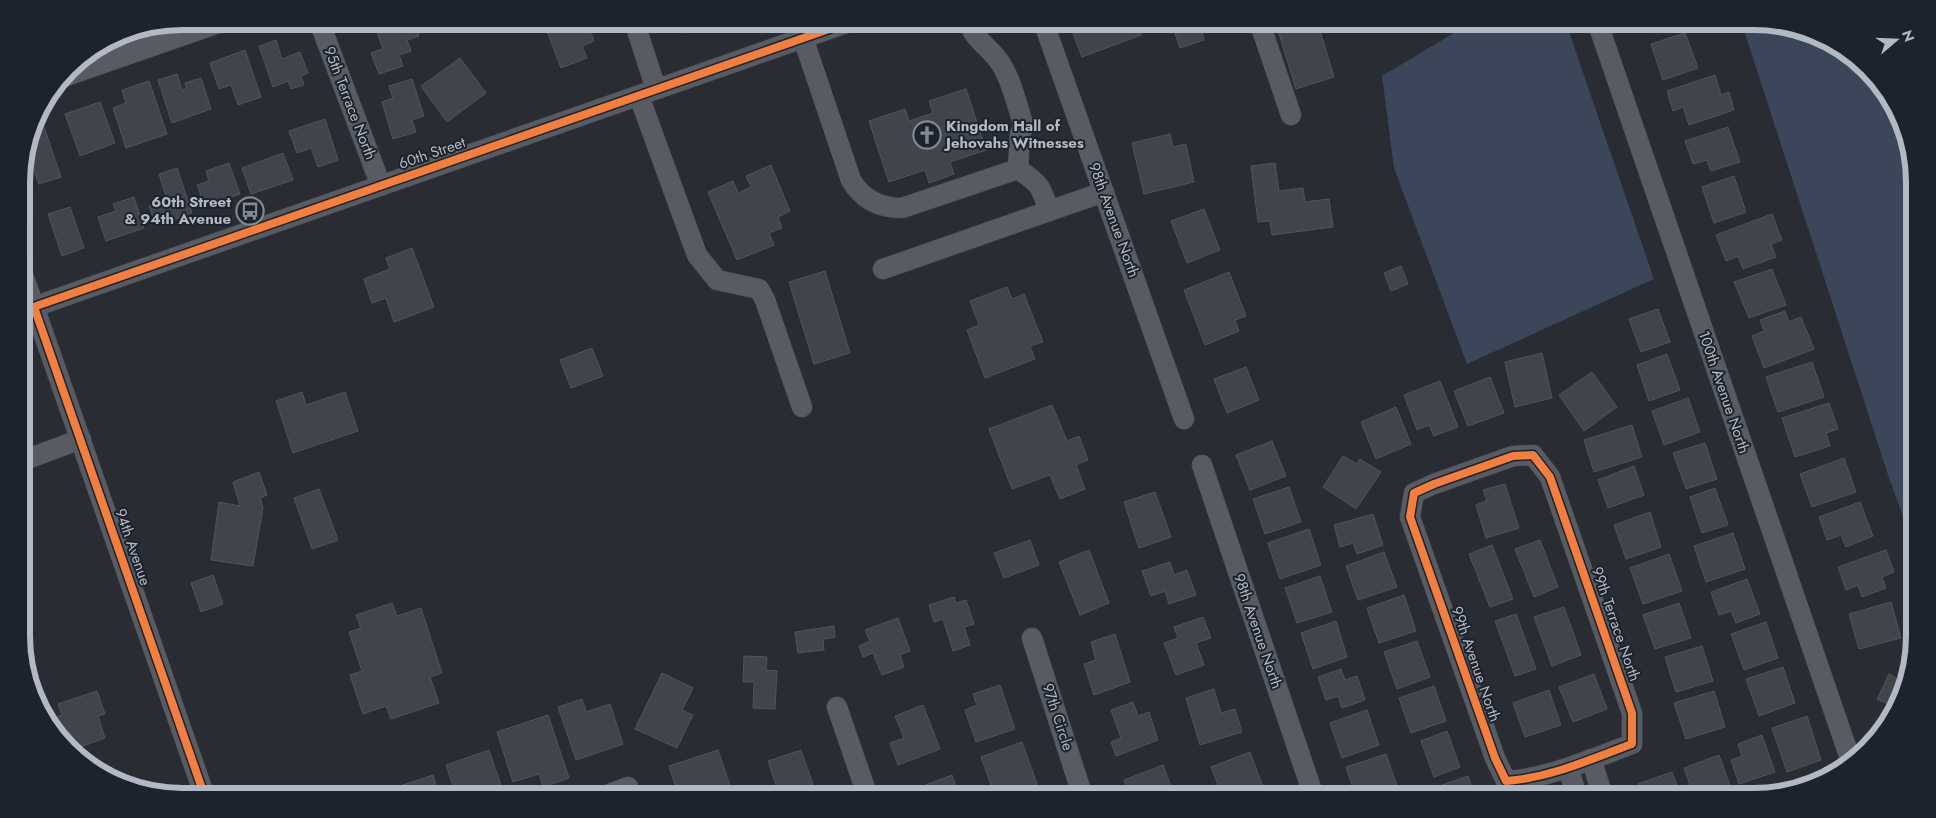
<svg xmlns="http://www.w3.org/2000/svg" width="1936" height="818" viewBox="0 0 1936 818" font-family="Jost,sans-serif">
<style>
.water{fill:#3b465a}
.building{fill:#41444a;stroke:#50545b}
.lines{fill:none;stroke-linecap:round;stroke-linejoin:round}
.minor-casing{stroke:#46494e;stroke-width:21}
.minor{stroke:#585b62;stroke-width:20}
.cycleway-casing{stroke:#1d232d;stroke-width:11}
.cycleway{stroke:#f27e40;stroke-width:8}
.labels{text-anchor:middle;dominant-baseline:central;stroke-width:4;stroke-linejoin:round;paint-order:stroke}
.street-label{font-size:15px;fill:#b3b9c4;stroke:#1d232d}
.poi-label{font-size:15px;font-weight:bold;fill:#b3b9c4;stroke:#1d232d;text-anchor:start}
.rim{fill:none;stroke:#b3b9c4;stroke-width:6}
</style>
<rect width="100%" height="100%" fill="#292d33"/>
<!-- water -->
<g class="water">
<polygon points="1741,21 1754,21 1815,33 1882,84 1913,161 1915,549 1889,478"/>
<polygon points="1464,27 1568,29 1654,279 1467,364 1394,168 1382,76"/>
</g>
<!-- building -->
<g class="building">
<polygon points="392,21 414,21 419,36 407,40 411,51 399,55 403,66 379,74 371,53 383,49 375,27"/>
<polygon points="571,21 587,21 594,41 582,46 587,58 561,68 547,31"/>
<polygon points="676,21 712,21 713,22 680,33"/>
<polygon points="1098,21 1135,21 1141,35 1082,57 1072,31"/>
<polygon points="1171,21 1212,21 1213,24 1201,29 1204,40 1180,48"/>
<polygon points="1275,21 1317,21 1334,77 1296,89"/>
<polygon points="1644,21 1680,21 1648,33"/>
<polygon points="1685,33 1698,68 1663,80 1651,44"/>
<polygon points="276,40 282,59 300,52 308,73 301,76 304,85 291,89 288,81 273,87 259,46"/>
<polygon points="245,50 261,97 238,105 231,85 219,89 210,63"/>
<polygon points="460,58 486,93 447,122 421,86"/>
<polygon points="177,74 182,90 187,89 185,83 201,78 211,109 172,123 158,80"/>
<polygon points="1715,75 1721,95 1729,92 1734,110 1689,125 1683,107 1673,111 1667,91"/>
<polygon points="412,79 424,116 412,120 416,132 393,139 382,102 393,98 389,86"/>
<polygon points="149,81 167,134 126,148 113,108 126,103 122,90"/>
<polygon points="966,89 986,150 950,162 954,174 929,183 925,170 889,182 869,121 905,109 909,121 933,113 929,101"/>
<polygon points="100,102 115,143 80,156 65,114"/>
<polygon points="325,119 338,160 318,167 311,148 297,153 289,131"/>
<polygon points="43,124 61,177 39,184 27,151 33,128"/>
<polygon points="1728,127 1740,162 1711,171 1707,160 1693,164 1685,141"/>
<polygon points="1170,134 1173,147 1186,144 1194,182 1144,194 1132,143"/>
<polygon points="283,153 293,180 251,194 242,168"/>
<polygon points="229,163 240,194 205,206 197,185 209,181 206,171"/>
<polygon points="1275,163 1279,191 1303,188 1305,202 1329,199 1333,227 1272,235 1270,221 1258,222 1251,166"/>
<polygon points="771,165 790,211 778,217 782,228 769,233 774,245 737,260 708,192 733,181 738,193 751,187 746,176"/>
<polygon points="177,168 192,213 156,226 149,206 167,200 159,174"/>
<polygon points="1734,176 1746,212 1714,223 1702,187"/>
<polygon points="134,197 144,228 106,241 98,217 116,211 113,204"/>
<polygon points="70,207 84,248 62,256 48,214"/>
<polygon points="1204,209 1220,250 1187,263 1171,221"/>
<polygon points="1772,214 1782,240 1771,244 1776,257 1743,269 1738,256 1726,261 1716,235"/>
<polygon points="412,248 434,307 394,322 386,298 372,303 364,279 390,269 386,258"/>
<polygon points="1401,266 1408,284 1391,291 1384,273"/>
<polygon points="1772,269 1786,305 1749,318 1734,282"/>
<polygon points="825,271 850,353 814,364 789,282"/>
<polygon points="1229,272 1246,316 1235,320 1239,331 1205,345 1184,290"/>
<polygon points="1007,287 1012,299 1024,294 1043,342 1030,346 1035,359 985,378 967,330 979,325 970,301"/>
<polygon points="1658,309 1670,342 1641,352 1629,319"/>
<polygon points="1785,311 1789,322 1801,317 1814,349 1764,368 1752,336 1764,331 1760,320"/>
<polygon points="592,348 603,376 571,388 560,360"/>
<polygon points="1542,353 1552,398 1515,407 1505,362"/>
<polygon points="1667,354 1680,390 1649,401 1637,365"/>
<polygon points="1812,362 1824,397 1778,412 1766,377"/>
<polygon points="1246,367 1259,400 1227,413 1214,379"/>
<polygon points="1592,372 1617,407 1584,431 1559,395"/>
<polygon points="1490,377 1504,413 1468,426 1454,391"/>
<polygon points="1440,381 1458,427 1434,436 1429,425 1417,430 1404,395"/>
<polygon points="302,392 306,405 345,392 358,431 293,453 276,401"/>
<polygon points="1688,398 1700,432 1664,445 1652,411"/>
<polygon points="1829,403 1838,429 1826,433 1830,446 1795,457 1782,418"/>
<polygon points="1052,405 1067,441 1079,436 1088,460 1076,465 1085,489 1060,499 1050,475 1012,489 989,429"/>
<polygon points="1396,407 1411,444 1376,459 1361,422"/>
<polygon points="1632,425 1642,457 1594,472 1584,440"/>
<polygon points="1272,441 1286,476 1250,490 1236,455"/>
<polygon points="1705,443 1717,479 1686,489 1673,453"/>
<polygon points="1343,456 1357,464 1360,459 1381,472 1356,509 1323,487"/>
<polygon points="1844,458 1856,492 1812,507 1800,474"/>
<polygon points="1634,466 1644,495 1608,508 1598,480"/>
<polygon points="259,472 267,495 260,498 263,508 253,566 211,560 219,502 240,506 233,482"/>
<polygon points="1505,484 1519,528 1486,538 1476,505 1487,501 1483,490"/>
<polygon points="1289,487 1301,522 1265,534 1253,499"/>
<polygon points="1715,488 1728,525 1702,533 1690,497"/>
<polygon points="319,489 338,540 312,549 294,498"/>
<polygon points="1155,492 1171,537 1139,548 1124,502"/>
<polygon points="1860,502 1873,536 1846,547 1841,535 1827,540 1819,517"/>
<polygon points="1650,512 1661,547 1626,559 1614,525"/>
<polygon points="1373,514 1383,545 1357,554 1353,543 1340,547 1334,525"/>
<polygon points="1309,529 1321,565 1280,579 1268,543"/>
<polygon points="1733,533 1745,569 1706,582 1694,546"/>
<polygon points="1030,540 1039,565 1004,578 994,553"/>
<polygon points="1540,540 1558,587 1534,597 1515,549"/>
<polygon points="1492,545 1513,599 1490,607 1469,554"/>
<polygon points="1089,550 1109,603 1080,615 1059,562"/>
<polygon points="1886,550 1894,572 1882,577 1886,588 1862,597 1858,585 1846,590 1838,567"/>
<polygon points="1384,552 1397,587 1358,600 1346,566"/>
<polygon points="1669,554 1682,591 1643,604 1630,568"/>
<polygon points="1170,562 1174,575 1187,570 1196,595 1169,604 1165,591 1151,596 1142,571"/>
<polygon points="213,575 223,604 201,612 191,583"/>
<polygon points="1320,576 1332,612 1297,623 1285,588"/>
<polygon points="1747,579 1760,614 1736,623 1731,611 1719,615 1711,592"/>
<polygon points="1404,595 1416,631 1379,643 1367,608"/>
<polygon points="954,597 956,603 966,600 974,624 964,627 970,645 953,651 943,619 934,622 929,605"/>
<polygon points="1891,602 1901,638 1859,649 1849,614"/>
<polygon points="392,603 397,616 421,608 442,673 430,677 439,703 391,719 386,706 363,714 350,675 362,671 349,632 361,628 356,615"/>
<polygon points="1679,603 1691,638 1655,649 1643,615"/>
<polygon points="1564,607 1581,655 1552,666 1534,617"/>
<polygon points="1516,614 1536,669 1515,676 1495,621"/>
<polygon points="1203,617 1211,638 1196,643 1204,665 1176,675 1164,643 1178,638 1174,627"/>
<polygon points="898,618 910,651 900,655 904,667 882,675 873,653 863,657 859,646 870,641 865,630"/>
<polygon points="1336,621 1347,657 1313,669 1301,633"/>
<polygon points="1766,622 1778,658 1744,670 1731,634"/>
<polygon points="834,626 835,637 823,639 824,650 798,653 795,632"/>
<polygon points="1115,634 1130,682 1094,695 1084,664 1096,660 1091,642"/>
<polygon points="1417,641 1430,677 1397,689 1384,652"/>
<polygon points="1702,646 1713,681 1676,692 1665,657"/>
<polygon points="744,656 767,657 766,670 777,671 775,709 753,708 754,682 743,682"/>
<polygon points="1911,656 1903,697 1895,707 1877,699 1889,674 1900,680"/>
<polygon points="1783,667 1795,703 1759,716 1746,679"/>
<polygon points="1341,669 1345,680 1357,676 1365,700 1342,708 1338,696 1326,700 1318,677"/>
<polygon points="662,673 693,688 682,710 693,715 677,748 635,729"/>
<polygon points="1594,674 1607,709 1573,722 1559,687"/>
<polygon points="1000,685 1015,729 976,742 965,710 977,705 973,694"/>
<polygon points="1434,686 1446,721 1411,733 1399,698"/>
<polygon points="1214,689 1221,713 1235,709 1242,732 1200,745 1186,698"/>
<polygon points="1549,690 1561,725 1525,737 1513,703"/>
<polygon points="97,691 105,714 98,716 105,738 74,749 68,733 58,737 55,734 48,720 62,715 58,704"/>
<polygon points="1714,691 1725,727 1686,739 1674,703"/>
<polygon points="582,699 586,712 610,704 623,744 576,760 558,707"/>
<polygon points="1133,702 1138,716 1149,712 1158,740 1116,756 1111,742 1121,738 1111,710"/>
<polygon points="923,705 940,749 898,765 890,743 904,738 895,716"/>
<polygon points="1367,710 1379,745 1342,758 1330,723"/>
<polygon points="548,715 569,778 543,787 539,774 513,782 497,732"/>
<polygon points="1807,716 1821,760 1787,772 1772,728"/>
<polygon points="1447,731 1460,767 1434,777 1421,741"/>
<polygon points="1762,735 1775,772 1739,784 1731,760 1742,756 1738,744"/>
<polygon points="1022,742 1041,795 1036,797 1011,797 1009,791 995,796 981,757"/>
<polygon points="489,750 505,797 457,797 446,765"/>
<polygon points="718,750 734,797 679,797 669,766"/>
<polygon points="801,750 816,793 804,797 780,797 768,761"/>
<polygon points="1250,752 1263,787 1239,797 1237,797 1233,785 1220,790 1211,767"/>
<polygon points="1386,754 1398,789 1376,797 1356,797 1346,767"/>
<polygon points="1719,755 1732,791 1717,796 1694,796 1684,768"/>
<polygon points="1163,765 1175,797 1131,797 1124,780"/>
<polygon points="1672,772 1681,796 1643,796 1638,784"/>
<polygon points="433,775 440,797 400,797 397,787"/>
<polygon points="952,775 960,797 912,797 910,791"/>
<polygon points="1468,776 1474,796 1439,796 1436,787"/>
</g>
<g class="lines">
<!-- minor casing -->
<g class="minor-casing">
<g id="minor">
<polyline points="319,21 381,186"/>
<polyline points="634,21 656,89"/>
<path d="M968,21C973,39 991,48 1001,64C1012,81 1017,106 1024,126L1020,134L1018,169"/>
<polyline points="1043,21 1184,419"/>
<polyline points="1259,21 1291,115"/>
<polyline points="1597,21 1852,764"/>
<path d="M803,38L851,180C862,199 880,208 902,208L1018,169C1040,184 1041,186 1049,211L1104,192"/>
<polyline points="63,77 224,21"/>
<polyline points="639,96 697,255 717,280 759,289 765,300 802,407"/>
<polyline points="883,269 1049,211"/>
<polyline points="22,272 205,797"/>
<polyline points="22,311 852,21"/>
<path d="M1533,455L1550,477L1632,713V744C1591,759 1550,778 1506,781L1495,758L1410,517L1414,493L1434,484L1513,456Z"/>
<polyline points="22,461 81,439"/>
<polyline points="1202,465 1314,797"/>
<polyline points="1032,638 1083,797"/>
<polyline points="837,707 868,797"/>
<polyline points="1591,759 1603,796"/>
<polyline points="1568,768 1577,796"/>
<polyline points="601,797 628,787 631,797"/>
</g>
</g>
<!-- minor -->
<use href="#minor" class="minor"/>
<!-- cycleway casing -->
<g class="cycleway-casing">
<g id="cycleway">
<polyline points="34,307 205,797"/>
<polyline points="22,311 852,21"/>
<path d="M1533,455L1550,477L1632,713V744C1591,759 1550,778 1506,781L1495,758L1410,517L1414,493L1434,484L1513,456Z"/>
</g>
</g>
<!-- cycleway -->
<use href="#cycleway" class="cycleway"/>
</g>
<!-- icons -->
<defs>
<g id="church-ring" transform="scale(1.4375)"><circle r="9.5" fill="#1d232d" stroke="#838891" stroke-width="1.5"/><path d="M-1.2-6h2.4v3.5h3.3v2.4h-3.3V6h-2.4V-.1h-3.3v-2.4h3.3Z" fill="#838891"/></g>
<g id="bus-ring" transform="scale(1.4375)"><circle r="9.5" fill="#1d232d" stroke="#838891" stroke-width="1.5"/><path d="M-5-6H5V4H4V6H2V4H-2V6H-4V4H-5ZM-3.5-4V0h7V-4ZM-3.5 1.2v1.5H-2V1.2ZM2 1.2v1.5H3.5V1.2Z" fill="#838891"/></g>
</defs>
<g fill-rule="evenodd">
<use href="#church-ring" x="927" y="135"/>
<use href="#bus-ring" x="250" y="211"/>
</g>
<g class="labels">
<!-- street labels -->
<g class="street-label">
<text transform="translate(350 103) rotate(69)">95th Terrace North</text>
<text transform="translate(432 153) rotate(-19)">60th Street</text>
<text transform="translate(1114 220) rotate(70)">98th Avenue North</text>
<text transform="translate(1724 392) rotate(71)">100th Avenue North</text>
<text transform="translate(133 547) rotate(71)">94th Avenue</text>
<text transform="translate(1616 624) rotate(71)">99th Terrace North</text>
<text transform="translate(1258 631) rotate(71)">98th Avenue North</text>
<text transform="translate(1476 664) rotate(71)">99th Avenue North</text>
<text transform="translate(1058 717) rotate(72)">97th Circle</text>
</g>
<!-- poi labels -->
<g class="poi-label">
<text x="946" y="126">Kingdom Hall of<tspan x="946" dy="17">Jehovahs Witnesses</tspan></text>
<text x="231" y="202" text-anchor="end">60th Street<tspan x="231" dy="17">&amp; 94th Avenue</tspan></text>
</g>
</g>
<!-- crop -->
<path d="M0 0H1936V818H0ZM182 30H1754A152 152 0 0 1 1906 182V636A152 152 0 0 1 1754 788H182A152 152 0 0 1 30 636V182A152 152 0 0 1 182 30Z" fill="#1d232d" fill-rule="evenodd"/>
<path class="rim" d="M182 30H1754A152 152 0 0 1 1906 182V636A152 152 0 0 1 1754 788H182A152 152 0 0 1 30 636V182A152 152 0 0 1 182 30Z"/>
<!-- north arrow -->
<g transform="translate(1896 40) rotate(71)" stroke="#1d232d" stroke-width="4" paint-order="stroke">
<path d="M0-4L9 19L0 12L-9 19Z" fill="#b3b9c4"/>
<text y="-8" font-size="14" font-weight="bold" text-anchor="middle" fill="#b3b9c4">N</text>
</g>
</svg>
